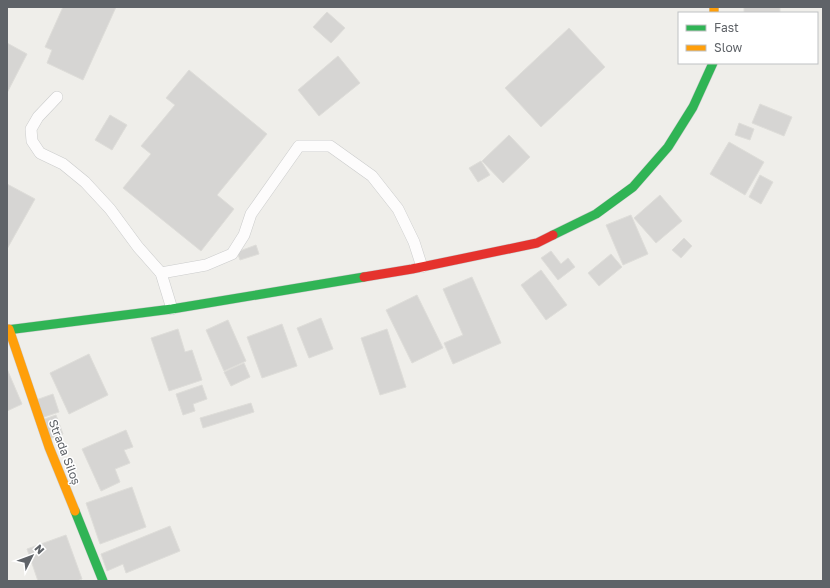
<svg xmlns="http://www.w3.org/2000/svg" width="830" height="588" viewBox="0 0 830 588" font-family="'Golos Text',sans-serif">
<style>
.building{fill:#d6d5d3;stroke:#deddd9}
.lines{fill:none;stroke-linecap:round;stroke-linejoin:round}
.lane-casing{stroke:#cbcccc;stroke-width:12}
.fast-casing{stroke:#cacacb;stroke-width:10}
.slow-casing{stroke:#cacacb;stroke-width:10}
.jam-casing{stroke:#cacacb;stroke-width:10}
.lane{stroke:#fdfcfc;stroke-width:11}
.fast{stroke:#30b455;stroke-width:9}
.slow{stroke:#ff9f0a;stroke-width:9}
.jam{stroke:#e5322d;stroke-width:9}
.labels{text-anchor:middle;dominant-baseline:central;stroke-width:3;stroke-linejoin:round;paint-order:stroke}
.street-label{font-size:12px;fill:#5f6368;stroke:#fff}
</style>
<rect width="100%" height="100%" fill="#efeeea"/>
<!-- building -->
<g class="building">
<polygon points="63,7 116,7 83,80 47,63 52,50 45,47"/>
<rect x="744" y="7" width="36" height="6"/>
<polygon points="327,12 345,28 331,43 313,27"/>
<polygon points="569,28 605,67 541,127 505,88"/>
<polygon points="7,43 27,54 7,93"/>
<polygon points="338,56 360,83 319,116 298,90"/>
<polygon points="189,70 267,134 217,195 234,209 201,251 123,188 151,154 141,146 175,105 166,98"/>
<polygon points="760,104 792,117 784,136 752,123"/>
<polygon points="110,115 127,125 112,150 95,140"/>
<polygon points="739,123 754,129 750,140 735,135"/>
<polygon points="509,135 530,157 503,183 482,161"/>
<polygon points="729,142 764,162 745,195 710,174"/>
<polygon points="481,161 490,175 478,182 469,168"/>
<polygon points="760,175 773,182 761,204 749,197"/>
<polygon points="7,184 35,199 7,249"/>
<polygon points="660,195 682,221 656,243 634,218"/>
<polygon points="631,215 648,254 623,265 606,225"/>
<polygon points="684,238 692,246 681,258 672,250"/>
<polygon points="256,245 259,254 240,260 237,252"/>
<polygon points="551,251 561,264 568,258 575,267 558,280 541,258"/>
<polygon points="611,254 622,267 599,286 588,273"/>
<polygon points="541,270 567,305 546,320 521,285"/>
<polygon points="472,277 501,343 453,364 444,343 463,335 443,289"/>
<polygon points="417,295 443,348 412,363 386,310"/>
<polygon points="321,318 333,349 309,358 297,328"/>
<polygon points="228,320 246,361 224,371 206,330"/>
<polygon points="282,324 297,366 262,378 247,337"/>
<polygon points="178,329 185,352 192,350 202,380 169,391 151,338"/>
<polygon points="387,329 406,387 380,395 361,338"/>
<polygon points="89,354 108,395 69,414 50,373"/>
<polygon points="244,363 250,377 231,386 224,372"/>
<polygon points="7,369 22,404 7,411"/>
<polygon points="202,385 207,399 193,404 195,411 183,415 176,394"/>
<polygon points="53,394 59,412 41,418 36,400"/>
<polygon points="251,403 254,412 203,428 200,418"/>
<polygon points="56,415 63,434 49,439 42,420"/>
<polygon points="126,430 133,447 124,450 130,463 115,469 120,482 101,491 82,449"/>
<polygon points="132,487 146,527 100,544 86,503"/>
<polygon points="170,526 180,551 126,573 123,564 107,571 101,554"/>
<polygon points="66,535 82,579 77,581 38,581 27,549"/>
</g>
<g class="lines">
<!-- lane casing -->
<g class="lane-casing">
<g id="lane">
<polyline points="57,97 38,117 31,129 32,141 40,153 63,164 85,182 110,209 138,247 161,273 172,309"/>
<polyline points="161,273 206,265 232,254 244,235 251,214 299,146 330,146 372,176 398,209 414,242 422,267"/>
</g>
</g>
<!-- fast casing -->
<g class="fast-casing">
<g id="fast">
<polyline points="553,235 596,214 633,187 668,147 693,107 713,63"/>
<polyline points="7,330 172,309 364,277"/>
<polyline points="75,511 103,581"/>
</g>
</g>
<!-- slow casing -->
<g class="slow-casing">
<g id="slow">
<polyline points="714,7 714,13"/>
<polyline points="9,329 49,447 75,511"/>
</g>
</g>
<!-- jam casing -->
<g class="jam-casing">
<polyline id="jam" points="364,277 412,269 537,243 553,235"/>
</g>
<!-- lane -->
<use href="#lane" class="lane"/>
<!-- fast -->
<use href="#fast" class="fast"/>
<!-- slow -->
<use href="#slow" class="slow"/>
<!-- jam -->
<use href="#jam" class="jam"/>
</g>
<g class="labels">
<!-- street labels -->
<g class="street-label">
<text transform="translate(65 452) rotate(69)">Strada Siloș</text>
</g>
</g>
<!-- border -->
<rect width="830" height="588" fill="none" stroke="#5f6368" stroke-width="16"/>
<!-- legend -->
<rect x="678" y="12" width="140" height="52" fill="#ffffff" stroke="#bfc1c3"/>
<rect x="686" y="25" width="20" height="6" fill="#30b455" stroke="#bfc1c3"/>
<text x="714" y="32" font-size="12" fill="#5f6368">Fast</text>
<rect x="686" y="45" width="20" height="6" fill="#ff9f0a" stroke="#bfc1c3"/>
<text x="714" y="52" font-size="12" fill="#5f6368">Slow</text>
<!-- north arrow -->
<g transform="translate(32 556) rotate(48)" stroke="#ffffff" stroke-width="3" paint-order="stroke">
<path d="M0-3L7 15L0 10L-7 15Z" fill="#5f6368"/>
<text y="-6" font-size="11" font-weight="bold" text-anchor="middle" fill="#5f6368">N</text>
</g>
</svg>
